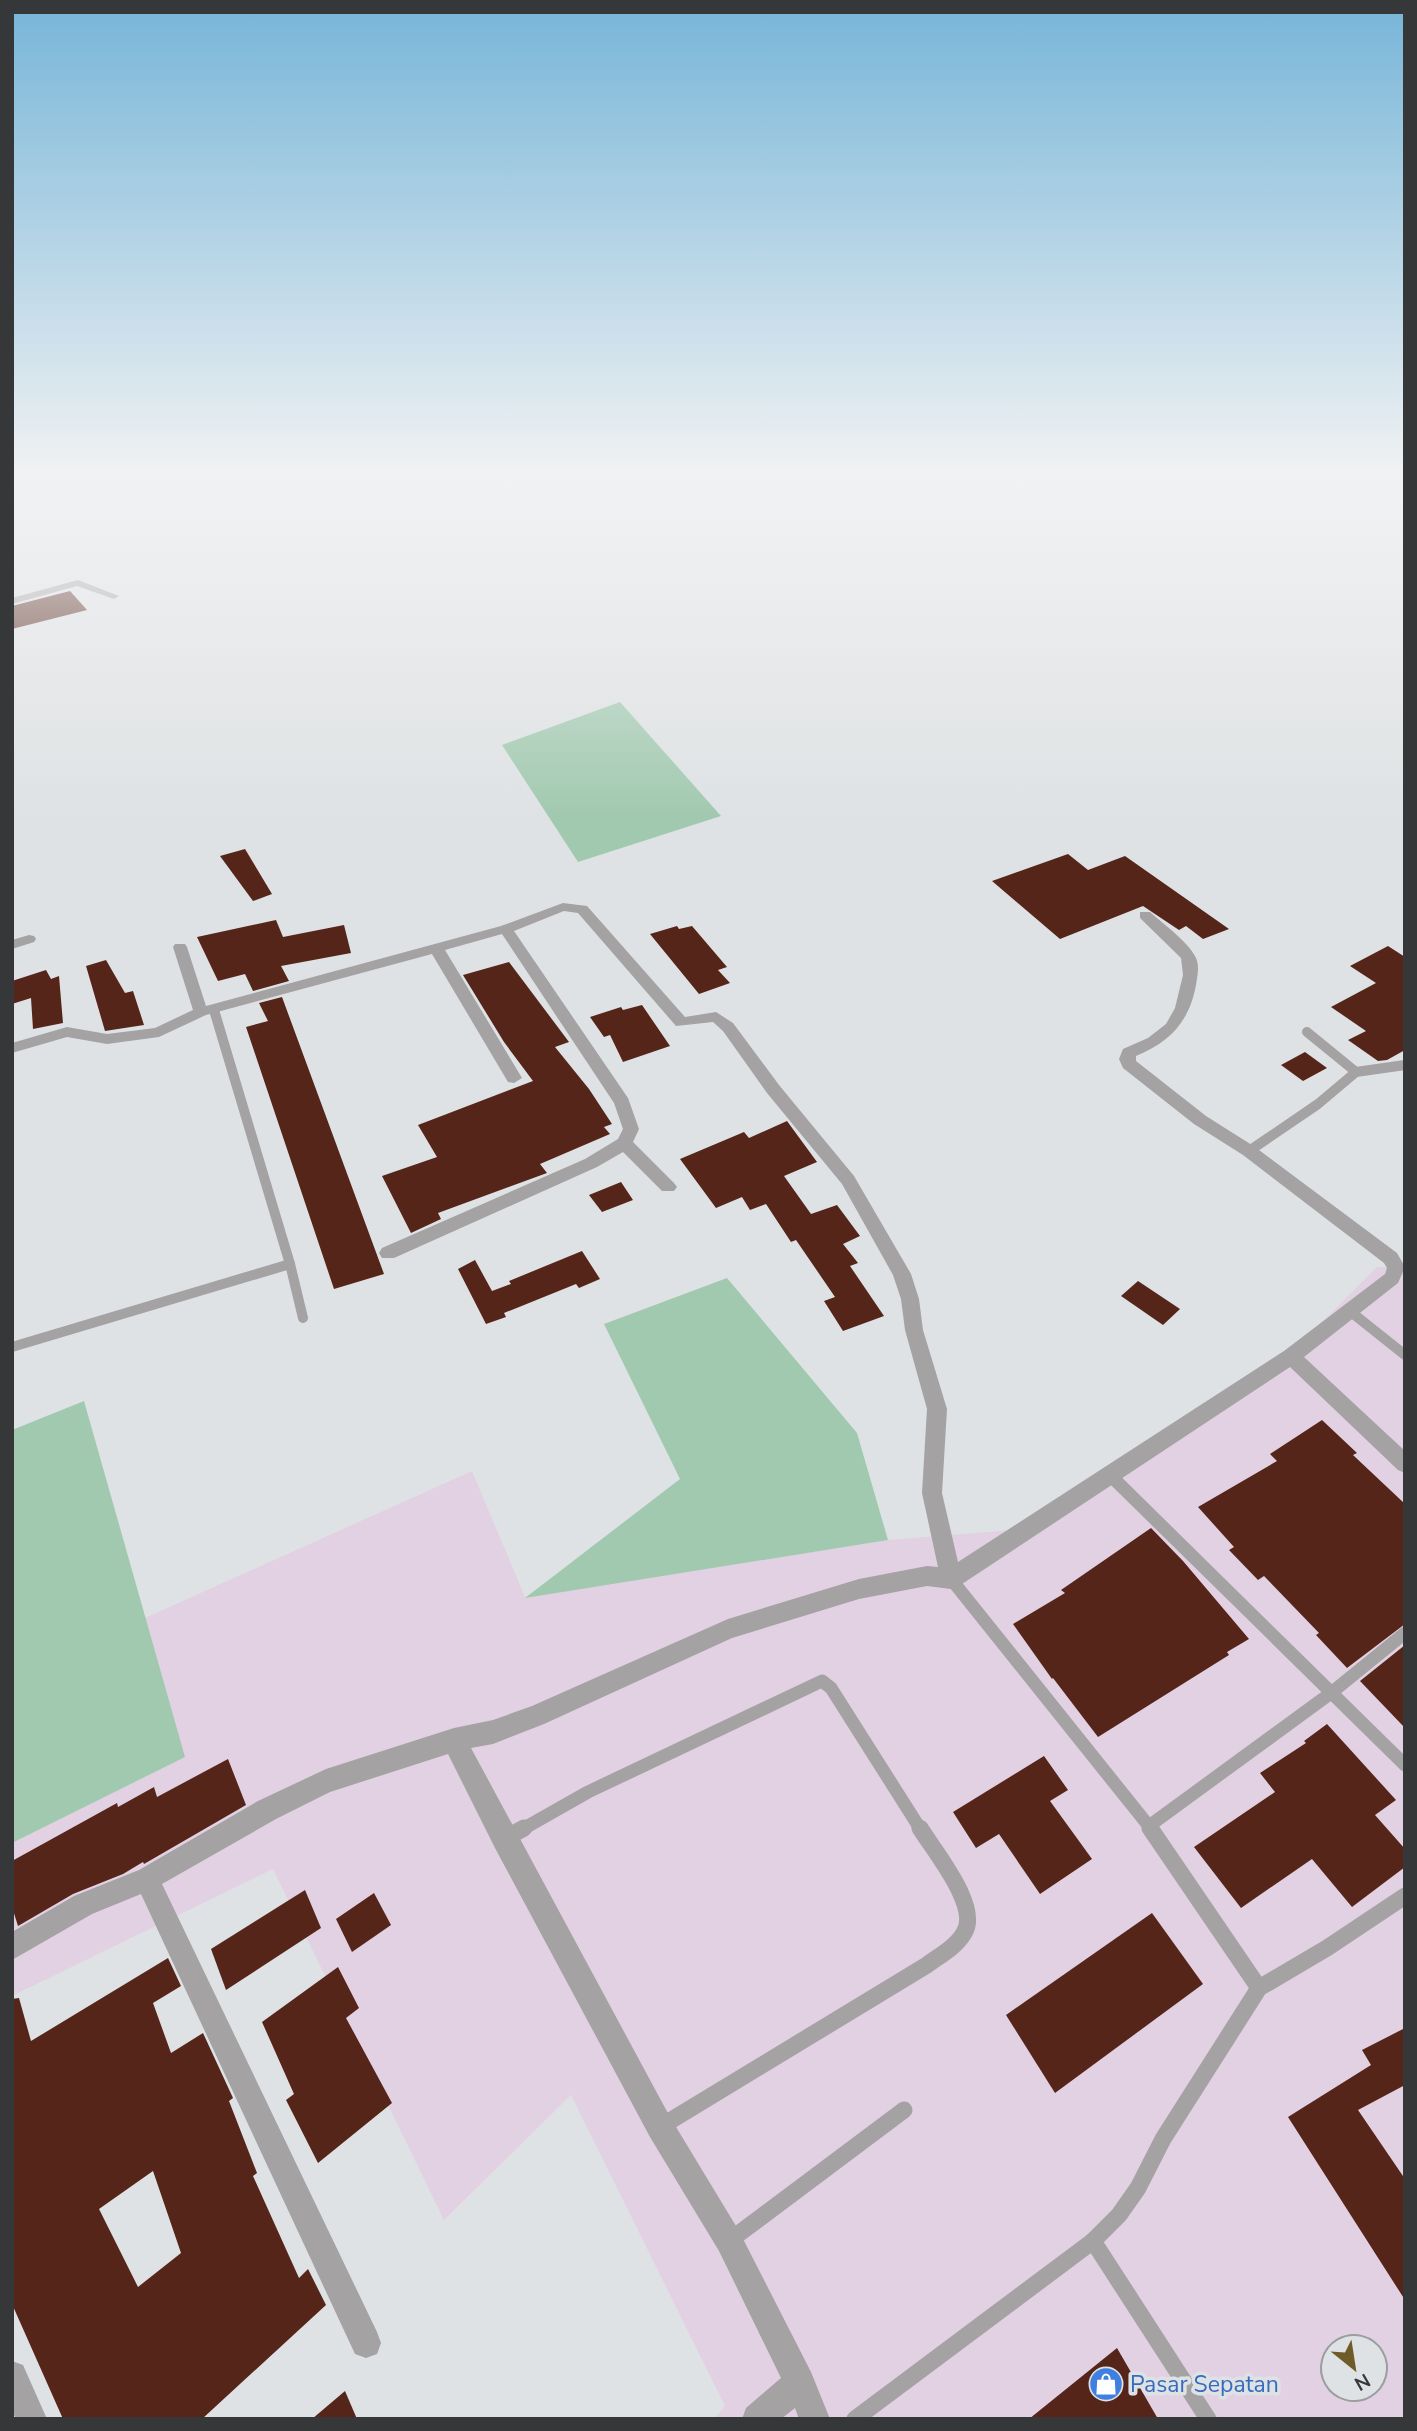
<svg xmlns="http://www.w3.org/2000/svg" width="1417" height="2431" viewBox="0 0 1417 2431" font-family="'Nunito Sans',sans-serif">
<style>
.commercial{fill:#e2d1e3;fill-rule:evenodd}
.green{fill:#a1c9af}
.building{fill:#56251a;fill-rule:evenodd}
.lines{fill:none;stroke-linecap:round;stroke-linejoin:round}
.service-far2{stroke:#a4a2a2;stroke-width:10}
.service-far1{stroke:#a4a2a2;stroke-width:13}
.service{stroke:#a4a2a2;stroke-width:17}
.minor{fill:#a4a2a2;fill-rule:evenodd}
.labels{text-anchor:middle;dominant-baseline:central;stroke-width:7;stroke-linejoin:round;paint-order:stroke}
.near-shop-label{font-size:23px;fill:#366cbe;stroke:#dfe2e4;text-anchor:start}
</style>
<rect width="100%" height="100%" fill="#dfe2e4"/>
<!-- commercial -->
<path class="commercial" d="M1377,1267H1405V2419H714L725,2406L571,2095L444,2220L273,1869L12,1996V1843L184,1757L145,1618L472,1471L525,1597L888,1540L1035,1528L1307,1337ZM1333,2347H1375V2389H1333Z"/>
<!-- green -->
<g class="green">
<polygon points="620,702 721,816 578,862 502,745"/>
<polygon points="727,1278 857,1433 888,1540 525,1598 680,1479 604,1324"/>
<polygon points="84,1401 185,1757 12,1843 12,1430"/>
</g>
<!-- building -->
<g class="building">
<polygon points="70,591 87,610 12,629 12,606"/>
<polygon points="245,849 272,894 253,901 220,856"/>
<polygon points="1068,854 1088,870 1125,856 1229,929 1203,939 1186,926 1179,930 1143,906 1060,939 992,881"/>
<polygon points="276,920 283,937 344,925 351,953 281,966 289,981 253,991 245,974 218,981 197,937"/>
<polygon points="677,926 679,929 692,926 727,967 718,970 730,983 699,994 650,934"/>
<polygon points="1388,946 1405,957 1405,1050 1387,1060 1378,1061 1348,1040 1366,1031 1331,1007 1376,983 1350,966"/>
<polygon points="106,960 125,993 133,991 144,1025 105,1031 86,966"/>
<polygon points="509,962 569,1042 555,1047 589,1089 612,1124 604,1127 610,1134 540,1164 547,1173 438,1213 441,1219 411,1233 382,1176 437,1157 418,1125 533,1081 504,1042 463,975"/>
<polygon points="46,970 51,979 59,976 63,1023 33,1029 31,998 12,1004 12,981"/>
<polygon points="282,997 384,1274 334,1289 246,1027 268,1021 259,1003"/>
<polygon points="642,1005 670,1046 623,1062 610,1035 604,1037 590,1017 621,1007 623,1010"/>
<polygon points="1305,1052 1327,1068 1303,1081 1281,1065"/>
<polygon points="787,1121 817,1162 784,1176 811,1214 837,1205 860,1236 843,1244 858,1263 850,1266 884,1316 843,1331 824,1301 835,1297 796,1240 791,1242 766,1204 750,1210 742,1197 716,1208 680,1159 744,1132 749,1138"/>
<polygon points="621,1182 633,1200 602,1212 589,1195"/>
<polygon points="582,1251 600,1279 579,1288 576,1284 504,1313 506,1317 486,1324 458,1269 475,1260 492,1291 511,1284 509,1281"/>
<polygon points="1138,1281 1180,1309 1163,1325 1121,1296"/>
<polygon points="1322,1420 1357,1453 1353,1455 1405,1504 1405,1624 1347,1668 1316,1635 1319,1633 1264,1576 1258,1580 1229,1550 1234,1547 1198,1507 1277,1461 1270,1454"/>
<polygon points="1151,1528 1183,1561 1249,1639 1227,1652 1229,1655 1098,1737 1053,1678 1052,1679 1013,1624 1065,1593 1061,1590"/>
<polygon points="1405,1645 1405,1728 1360,1681"/>
<polygon points="1327,1724 1396,1800 1375,1815 1405,1849 1405,1867 1352,1907 1312,1859 1241,1908 1194,1847 1275,1792 1260,1773 1306,1743 1304,1741"/>
<polygon points="1044,1756 1068,1790 1050,1801 1092,1859 1040,1894 999,1834 976,1848 953,1812"/>
<polygon points="228,1759 246,1805 144,1864 143,1862 123,1874 73,1894 18,1926 12,1907 12,1861 117,1803 118,1807 154,1787 157,1797"/>
<polygon points="305,1890 321,1928 226,1990 211,1949"/>
<polygon points="374,1893 391,1925 352,1952 336,1919"/>
<polygon points="1152,1913 1203,1984 1055,2093 1006,2015"/>
<path d="M168,1958L181,1986L153,2003L171,2053L203,2033L233,2098L229,2101L257,2173L253,2176L299,2278L308,2269L326,2305L202,2419H63L12,2304V1999L19,1998L31,2041ZM153,2171L181,2253L138,2287L99,2209Z"/>
<polygon points="338,1967 359,2008 346,2018 392,2103 318,2163 286,2100 294,2094 262,2022"/>
<polygon points="1405,2028 1405,2085 1358,2110 1405,2179 1405,2300 1288,2117 1371,2065 1362,2050"/>
<polygon points="1117,2348 1158,2419 1029,2419"/>
<polygon points="345,2391 357,2419 312,2419"/>
</g>
<g class="lines">
<!-- service-far2 -->
<g class="service-far2">
<polyline points="214,1010 290,1264 303,1318"/>
<polyline points="1356,1072 1405,1065"/>
<polyline points="1249,1151 1318,1104 1356,1072 1307,1032"/>
<polyline points="1351,1312 1405,1355"/>
<polyline points="12,1347 290,1264"/>
</g>
<!-- service-far1 -->
<g class="service-far1">
<polyline points="1109,1474 1405,1765"/>
<polyline points="951,1579 1152,1830"/>
<polyline points="1149,1826 1331,1693 1405,1633"/>
<polyline points="521,1830 588,1792 822,1681 831,1688 921,1830"/>
</g>
<!-- service -->
<g class="service">
<polyline points="1150,1828 1259,1988"/>
<polyline points="504,1839 524,1828"/>
<path d="M660,2127L927,1965C939,1956 956,1947 964,1933C981,1907 934,1851 920,1828"/>
<polyline points="729,2241 904,2110"/>
<polyline points="1093,2241 1208,2419"/>
<polyline points="855,2419 1093,2241 1119,2215 1138,2188 1163,2139 1259,1988 1327,1948 1405,1896"/>
</g>
<!-- minor -->
<g class="minor">
<polygon points="78,580 119,596 114,599 77,586 12,604 12,598"/>
<path d="M563,903L587,906L685,1017L716,1012L733,1023L779,1085L854,1176L911,1274L919,1299L923,1330L947,1409L942,1493L958,1562L1284,1351L1385,1274L1387,1268L1384,1263L1243,1155L1194,1124L1123,1068L1119,1059L1123,1049L1148,1038L1166,1024L1175,1008L1183,975L1181,958L1140,918V912H1150C1164,925 1188,941 1196,958C1200,967 1197,977 1196,985C1189,1022 1170,1042 1136,1056V1061L1206,1116L1255,1147L1397,1253L1405,1267L1398,1283L1304,1357L1405,1451V1473L1398,1470L1290,1367L959,1586L951,1589L927,1586L859,1599L732,1638L544,1724L493,1744L471,1748L670,2117L739,2231L811,2372L830,2419H799L795,2408L781,2419H742L746,2408L781,2378L719,2251L650,2137L495,1848L448,1754L330,1792L276,1819L162,1884L377,2332L381,2343L377,2354L366,2358L355,2354L141,1894L92,1914L12,1960V1932L74,1896L139,1870L258,1801L326,1769L454,1728L493,1720L532,1706L728,1619L859,1579L927,1566L938,1567L922,1493L927,1409L905,1330L901,1299L893,1275L842,1184L767,1093L723,1031L713,1022L676,1026L578,913L564,911L514,931L628,1098L639,1129L633,1142L674,1183L677,1187L674,1191H662L623,1152L597,1167L394,1258H382L379,1253L382,1248L585,1159L618,1139L623,1129L614,1103L502,934L445,950L522,1078L514,1083L508,1082L432,954L206,1015L159,1037L107,1044L67,1037L12,1053V1043L67,1027L107,1034L155,1028L193,1010L173,947L175,944H185L187,947L206,1006L501,926Z"/>
<polygon points="29,935 34,936 36,939 34,942 12,949 12,940"/>
<polygon points="12,2361 23,2365 47,2419 16,2419 12,2411"/>
</g>
</g>
<!-- sky -->
<linearGradient id="sky" x2="0" y2="1"><stop stop-color="#76b5d8"/><stop offset="0.58" stop-color="#f1f2f3"/><stop offset="1" stop-color="#f1f2f3" stop-opacity="0"/></linearGradient>
<rect width="1417" height="819" fill="url(#sky)"/>
<!-- icons -->
<defs>
<g id="shop-disc" transform="scale(1.75)"><circle r="9.5" fill="#3f7fe0" stroke="#dfe2e4"/><path d="M-5-2.5h2.3a2.7 3.5 0 0 1 5.4 0H5L5.5 6h-11ZM-1.5-2.5h3a1.5 2.3 0 0 0-3 0Z" fill="#fff"/></g>
</defs>
<g fill-rule="evenodd">
<use href="#shop-disc" x="1106" y="2384"/>
</g>
<g class="labels">
<!-- near-shop labels -->
<g class="near-shop-label">
<text x="1130" y="2384">Pasar Sepatan</text>
</g>
</g>
<!-- border -->
<rect width="1417" height="2431" fill="none" stroke="#363738" stroke-width="28"/>
<!-- north arrow -->
<g transform="translate(1354 2368) rotate(150)"><circle r="33" fill="#dfe2e4" stroke="#9b9e9f" stroke-width="2"/>
<path d="M0-5L12 26L0 18L-12 26Z" fill="#6e5b29"/>
<text y="-10" font-size="19" font-weight="bold" text-anchor="middle" fill="#363738">N</text>
</g>
</svg>
